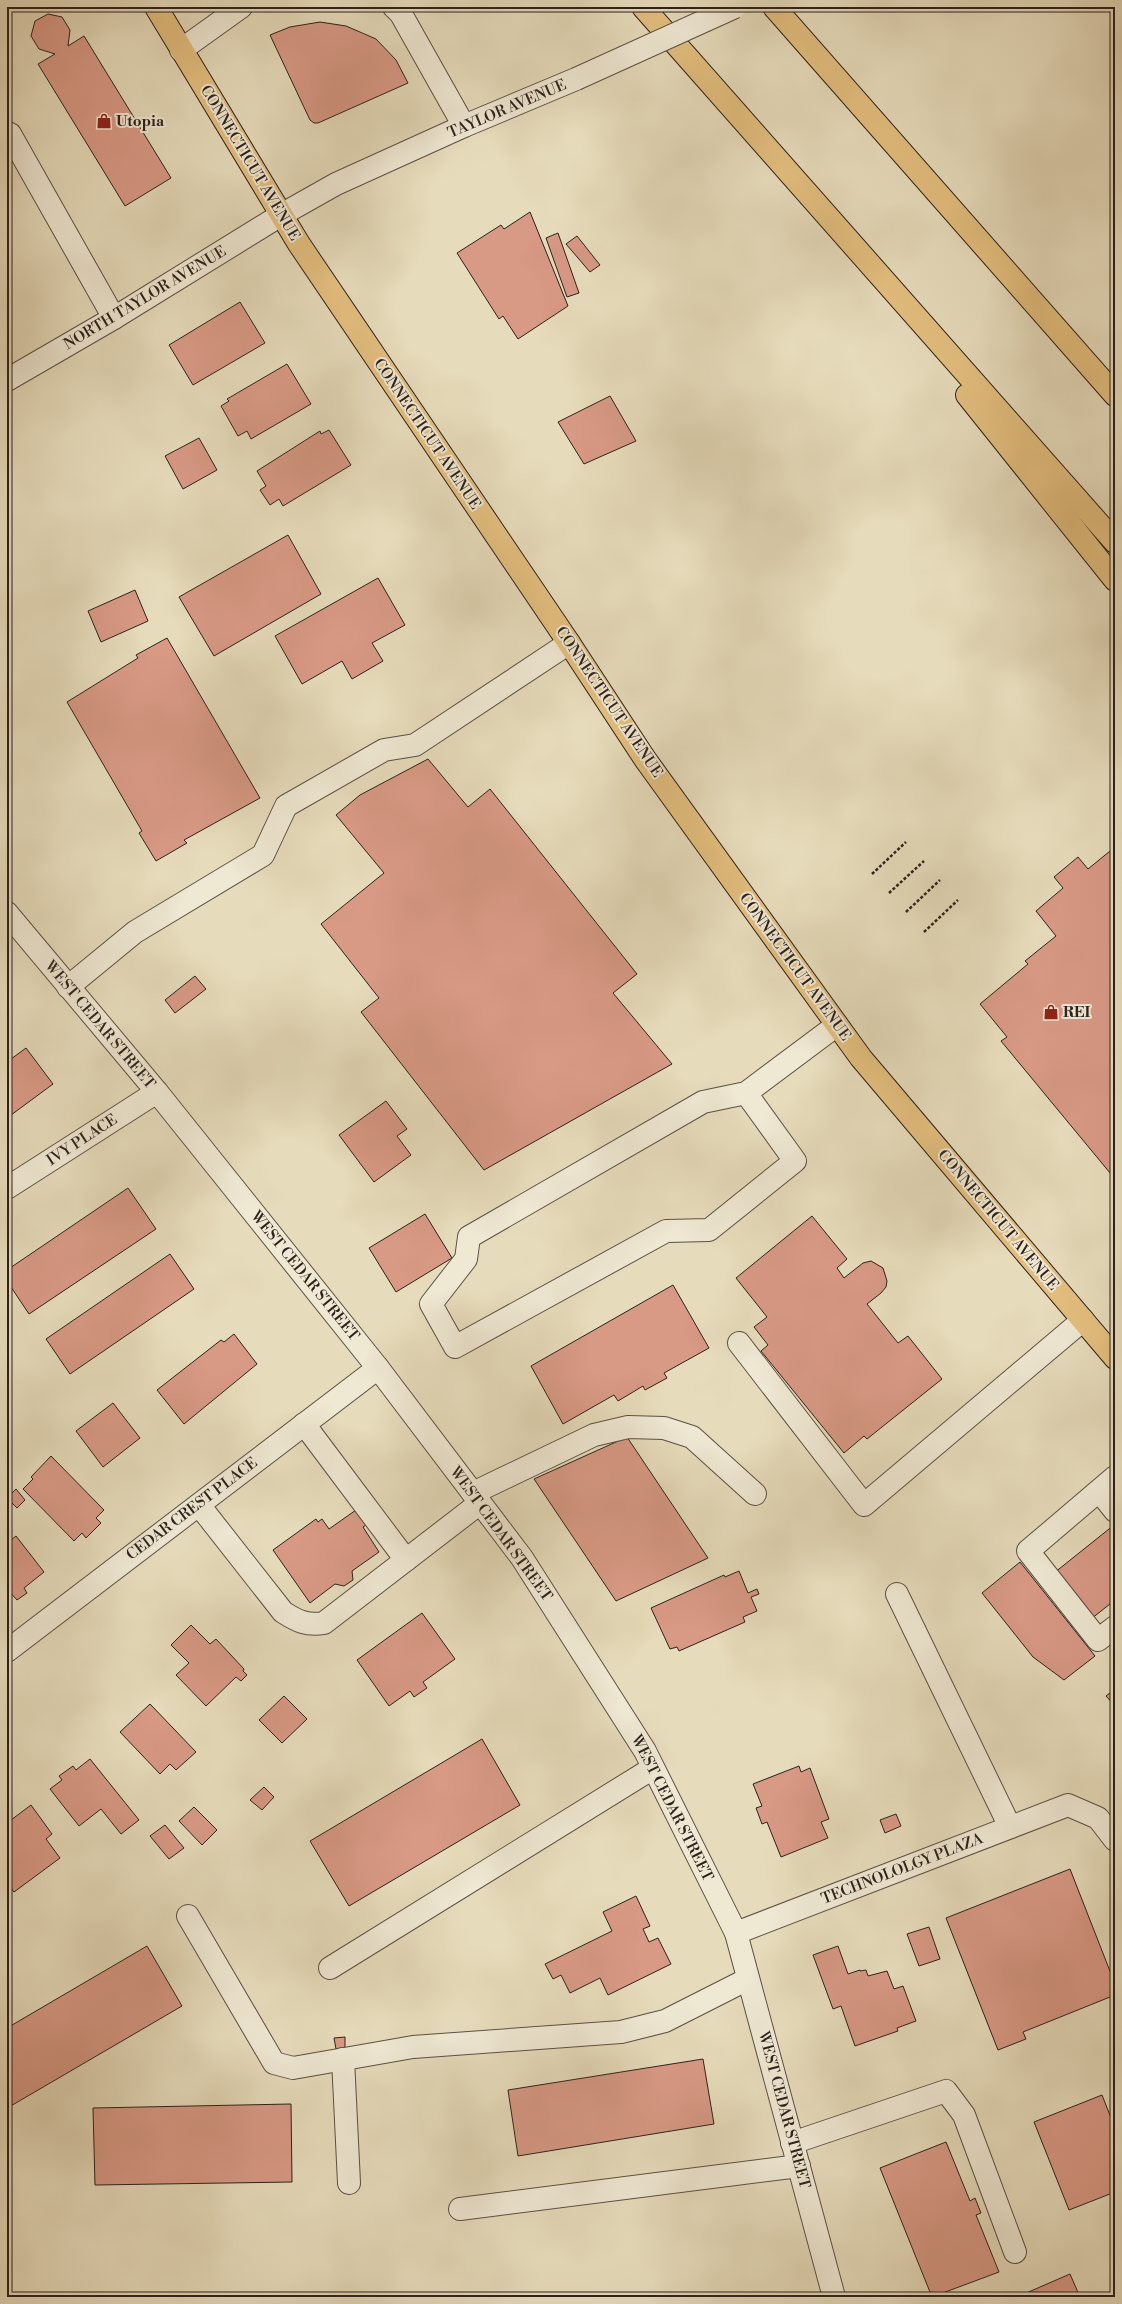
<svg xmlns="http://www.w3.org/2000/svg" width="1122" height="2304" viewBox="0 0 1122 2304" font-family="'Libre Bodoni',serif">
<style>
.building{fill:#d89985;stroke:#2d211c}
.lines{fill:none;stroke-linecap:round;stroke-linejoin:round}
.minor-casing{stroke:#5b5044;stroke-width:24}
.major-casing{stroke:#2d211c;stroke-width:24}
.highway-casing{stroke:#2d211c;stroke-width:24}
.path{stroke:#2d211c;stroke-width:2.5;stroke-dasharray:3 2;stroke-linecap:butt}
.minor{stroke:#efe8d3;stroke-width:22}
.major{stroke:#e3be7e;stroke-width:22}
.highway{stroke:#e3be7e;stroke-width:22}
.minor-bridge-casing{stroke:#5b5044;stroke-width:24;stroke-linecap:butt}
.minor-bridge{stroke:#efe8d3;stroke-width:22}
.labels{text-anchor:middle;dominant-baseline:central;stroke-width:4;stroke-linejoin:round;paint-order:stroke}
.street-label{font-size:15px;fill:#2d211c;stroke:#efe8d3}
.poi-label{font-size:15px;font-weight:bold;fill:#2d211c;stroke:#efe8d3;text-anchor:start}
</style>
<rect width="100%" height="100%" fill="#e6dbbb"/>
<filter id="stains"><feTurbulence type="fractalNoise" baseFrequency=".005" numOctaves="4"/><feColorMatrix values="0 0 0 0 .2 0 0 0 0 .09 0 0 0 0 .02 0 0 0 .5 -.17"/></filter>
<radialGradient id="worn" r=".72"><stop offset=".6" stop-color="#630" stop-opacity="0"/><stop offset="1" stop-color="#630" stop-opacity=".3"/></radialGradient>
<!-- building -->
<g class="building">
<polygon points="48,14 62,17 70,30 68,46 84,36 171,178 125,206 38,64 55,54 39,49 31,36 35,21"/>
<polygon points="320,22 346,26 376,39 396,60 408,83 318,123 314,123 310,120 270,35 290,27"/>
<polygon points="530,212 568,306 518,339 503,316 499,319 457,253 501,225 504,229"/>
<polygon points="558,233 579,293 567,297 546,238"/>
<polygon points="577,236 600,265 590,272 566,244"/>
<polygon points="240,302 265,343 193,385 169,345"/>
<polygon points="287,364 311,404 251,439 247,431 238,436 221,406 229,401 227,399"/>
<polygon points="610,396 636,441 584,464 558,422"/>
<polygon points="329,430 351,465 283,506 279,499 270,505 260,490 266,486 257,471 320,431 321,434"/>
<polygon points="199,438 217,470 183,489 165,456"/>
<polygon points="288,535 321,594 214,656 179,597"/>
<polygon points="378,578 405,625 372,643 383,661 352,679 342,661 302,684 275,636"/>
<polygon points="135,590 148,621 101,642 88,611"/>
<polygon points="167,638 260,798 184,840 187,843 156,861 139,833 142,831 67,702 138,658 136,655"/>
<polygon points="428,759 468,807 490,789 637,974 613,993 672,1064 484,1170 361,1012 379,998 321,924 384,873 336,815 360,795"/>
<polygon points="1115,847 1115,1179 1001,1041 1007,1037 980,1004 1028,964 1025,961 1056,936 1036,911 1063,888 1054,877 1078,857 1088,869"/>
<polygon points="195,976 206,989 175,1013 165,1000"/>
<polygon points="26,1048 53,1084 7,1118 7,1062"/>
<polygon points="386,1101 407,1129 397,1136 411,1155 374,1182 339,1135"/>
<polygon points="128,1188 156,1229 29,1314 7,1281 7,1270"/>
<polygon points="425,1214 452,1258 396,1292 369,1248"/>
<polygon points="812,1216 847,1259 837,1268 844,1278 863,1263 871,1261 883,1268 887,1281 886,1287 881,1293 867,1304 898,1343 908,1336 942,1379 867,1439 864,1436 844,1453 761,1351 768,1345 754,1327 767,1317 736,1278"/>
<polygon points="170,1254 194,1289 70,1374 46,1339"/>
<polygon points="673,1285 709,1348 664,1373 667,1378 645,1390 643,1386 618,1401 614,1395 563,1424 531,1366"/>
<polygon points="234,1334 257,1364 184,1424 157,1390 221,1340 224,1342"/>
<polygon points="113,1403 140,1438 103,1467 76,1431"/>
<polygon points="627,1437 708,1558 616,1601 534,1479"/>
<polygon points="51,1456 104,1510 96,1518 101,1523 86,1538 82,1533 74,1541 23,1489 33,1479 31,1477"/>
<polygon points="16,1489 25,1500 17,1508 7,1498"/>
<polygon points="356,1510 366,1525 363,1527 379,1552 352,1571 353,1580 344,1586 335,1584 310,1603 273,1550 316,1519 318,1522 322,1519 329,1529"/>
<polygon points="1114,1525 1115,1600 1091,1619 1054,1573"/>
<polygon points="16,1536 44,1572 24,1588 27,1593 17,1600 7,1589 7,1543"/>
<polygon points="1020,1562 1095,1656 1064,1680 1033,1657 982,1593"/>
<polygon points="739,1571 748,1593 757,1589 759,1594 751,1597 757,1611 743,1617 745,1622 679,1651 677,1647 670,1649 651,1608 724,1575 725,1577"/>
<polygon points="422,1613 455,1659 423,1682 427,1688 414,1697 410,1691 389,1706 357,1660"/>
<polygon points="191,1625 210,1644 216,1639 244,1669 243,1671 247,1675 241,1681 236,1677 206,1706 176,1675 189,1663 171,1645"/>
<polygon points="1115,1689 1115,1706 1106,1696"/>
<polygon points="284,1696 307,1719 282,1743 259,1720"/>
<polygon points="150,1704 196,1752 176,1770 170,1764 160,1774 120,1732"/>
<polygon points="482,1739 520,1805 349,1906 310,1841"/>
<polygon points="90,1759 139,1820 121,1834 101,1809 79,1826 50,1789 62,1780 59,1776 73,1766 76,1770"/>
<polygon points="799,1766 801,1772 810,1768 829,1819 821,1822 828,1838 781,1857 767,1822 762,1824 756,1808 762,1806 753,1784"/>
<polygon points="264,1787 274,1797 262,1810 250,1800"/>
<polygon points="31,1805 52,1834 46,1839 60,1858 14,1892 7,1883 7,1823"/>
<polygon points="194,1807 217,1830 202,1845 179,1821"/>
<polygon points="896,1814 901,1826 885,1833 880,1820"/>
<polygon points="165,1825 184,1848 169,1859 150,1836"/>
<polygon points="1070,1869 1115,1984 1115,1995 1023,2032 1026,2039 998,2050 946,1918"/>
<polygon points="636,1896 650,1926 643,1929 649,1942 658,1938 671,1964 608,1995 600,1978 570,1993 561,1975 553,1979 545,1964 612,1931 603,1912"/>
<polygon points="929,1927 940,1959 919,1966 907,1934"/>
<polygon points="147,1946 182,2006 9,2107 7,2103 7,2028"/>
<polygon points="838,1946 848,1974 860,1970 860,1971 866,1970 868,1976 887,1971 894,1989 903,1986 916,2021 897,2028 898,2031 855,2046 841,2006 833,2009 813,1955"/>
<polygon points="345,2037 345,2048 336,2049 334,2038"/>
<polygon points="703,2059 714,2124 518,2156 508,2090"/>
<polygon points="1102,2095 1115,2128 1115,2192 1069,2210 1034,2122"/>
<polygon points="291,2104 292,2182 95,2185 93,2108"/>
<polygon points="946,2142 970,2201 975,2198 981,2213 976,2215 999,2272 932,2297 880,2168"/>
<polygon points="1070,2274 1080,2297 1017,2297"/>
</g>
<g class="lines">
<!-- minor casing -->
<g class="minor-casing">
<g id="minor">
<polyline points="394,7 401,14 464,126"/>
<polyline points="181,50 241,7"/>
<polyline points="7,133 10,134 114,318"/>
<polyline points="7,380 114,318 281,215 336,184 464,126 576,79"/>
<polyline points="7,913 157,1092 378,1368 522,1558 645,1751 736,1933 834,2297"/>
<polyline points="68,987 135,932 263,855 286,806 384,750 415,745 569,643"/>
<polyline points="746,1093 795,1161 709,1230 666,1231 455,1347 431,1304 466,1259 469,1237 703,1102 746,1093 837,1025"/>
<polyline points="7,1188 157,1092"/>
<polyline points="739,1343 864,1505 1083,1320"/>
<polyline points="304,1424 406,1560"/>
<polyline points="1115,1477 1028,1551 1098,1640 1115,1627"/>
<polyline points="1099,1491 1115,1511"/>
<polyline points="473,1493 594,1435 628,1427 664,1428 692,1437 755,1494"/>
<path d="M199,1505L283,1612C297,1621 307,1626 324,1623L480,1503"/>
<polyline points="897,1594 1010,1827"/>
<polyline points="7,1651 378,1368"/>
<polyline points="188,1916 274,2063 293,2068 413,2047 621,2032 665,2021 748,1979"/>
<polyline points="736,1933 1068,1805 1098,1818 1115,1840"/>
<polyline points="330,1968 653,1768"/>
<polyline points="343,2059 349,2183"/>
<polyline points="792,2143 946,2091 964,2115 1015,2252"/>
<polyline points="460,2209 799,2166"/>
</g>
</g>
<!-- major casing -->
<g class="major-casing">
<polyline id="major" points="156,7 299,244 569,643 645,759 861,1058 1115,1358"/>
</g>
<!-- highway casing -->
<g class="highway-casing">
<g id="highway">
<polyline points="643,7 1115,542"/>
<polyline points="774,7 1115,395"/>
<polyline points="967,395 1115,580"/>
</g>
</g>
<!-- path -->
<g class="path">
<polyline points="872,874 906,842"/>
<polyline points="889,893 924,861"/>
<polyline points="906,912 940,880"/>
<polyline points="924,932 958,900"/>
</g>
<!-- minor -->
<use href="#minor" class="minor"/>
<!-- major -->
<use href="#major" class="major"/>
<!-- highway -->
<use href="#highway" class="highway"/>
<!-- minor-bridge casing -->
<g class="minor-bridge-casing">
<polyline id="minor-bridge" points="576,79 735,7"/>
</g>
<!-- minor-bridge -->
<use href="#minor-bridge" class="minor-bridge"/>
</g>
<!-- icons -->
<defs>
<g id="shop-bare" transform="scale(1.2)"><path d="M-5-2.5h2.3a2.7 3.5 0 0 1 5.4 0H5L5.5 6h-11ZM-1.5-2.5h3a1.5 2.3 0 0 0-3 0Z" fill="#8f2418" stroke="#efe8d3" stroke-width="2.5" paint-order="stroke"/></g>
</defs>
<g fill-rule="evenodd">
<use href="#shop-bare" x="104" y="121"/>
<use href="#shop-bare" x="1051" y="1012"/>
</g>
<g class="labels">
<!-- street labels -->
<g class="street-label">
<text transform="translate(507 109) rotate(-23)">TAYLOR AVENUE</text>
<text transform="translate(250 163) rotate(59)">CONNECTICUT AVENUE</text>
<text transform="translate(145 298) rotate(-31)">NORTH TAYLOR AVENUE</text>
<text transform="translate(427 434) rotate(56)">CONNECTICUT AVENUE</text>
<text transform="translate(609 702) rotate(56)">CONNECTICUT AVENUE</text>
<text transform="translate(795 967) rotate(54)">CONNECTICUT AVENUE</text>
<text transform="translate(100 1025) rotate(50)">WEST CEDAR STREET</text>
<text transform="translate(82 1140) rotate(-33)">IVY PLACE</text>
<text transform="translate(998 1220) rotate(50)">CONNECTICUT AVENUE</text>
<text transform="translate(305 1276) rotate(51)">WEST CEDAR STREET</text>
<text transform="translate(192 1509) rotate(-37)">CEDAR CREST PLACE</text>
<text transform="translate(501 1534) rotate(54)">WEST CEDAR STREET</text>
<text transform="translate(672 1808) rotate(63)">WEST CEDAR STREET</text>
<text transform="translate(902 1869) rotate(-21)">TECHNOLOLGY PLAZA</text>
<text transform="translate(784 2110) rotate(75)">WEST CEDAR STREET</text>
</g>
<!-- poi labels -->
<g class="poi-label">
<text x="116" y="121">Utopia</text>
<text x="1063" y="1012">REI</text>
</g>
</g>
<!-- margin -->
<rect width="1122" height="2304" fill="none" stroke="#e6dbbb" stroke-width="24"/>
<rect x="8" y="8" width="1106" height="2288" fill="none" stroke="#2d211c" stroke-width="2"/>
<rect x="12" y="12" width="1098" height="2280" fill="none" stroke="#2d211c"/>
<rect width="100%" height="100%" filter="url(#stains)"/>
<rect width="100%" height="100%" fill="url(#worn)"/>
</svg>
